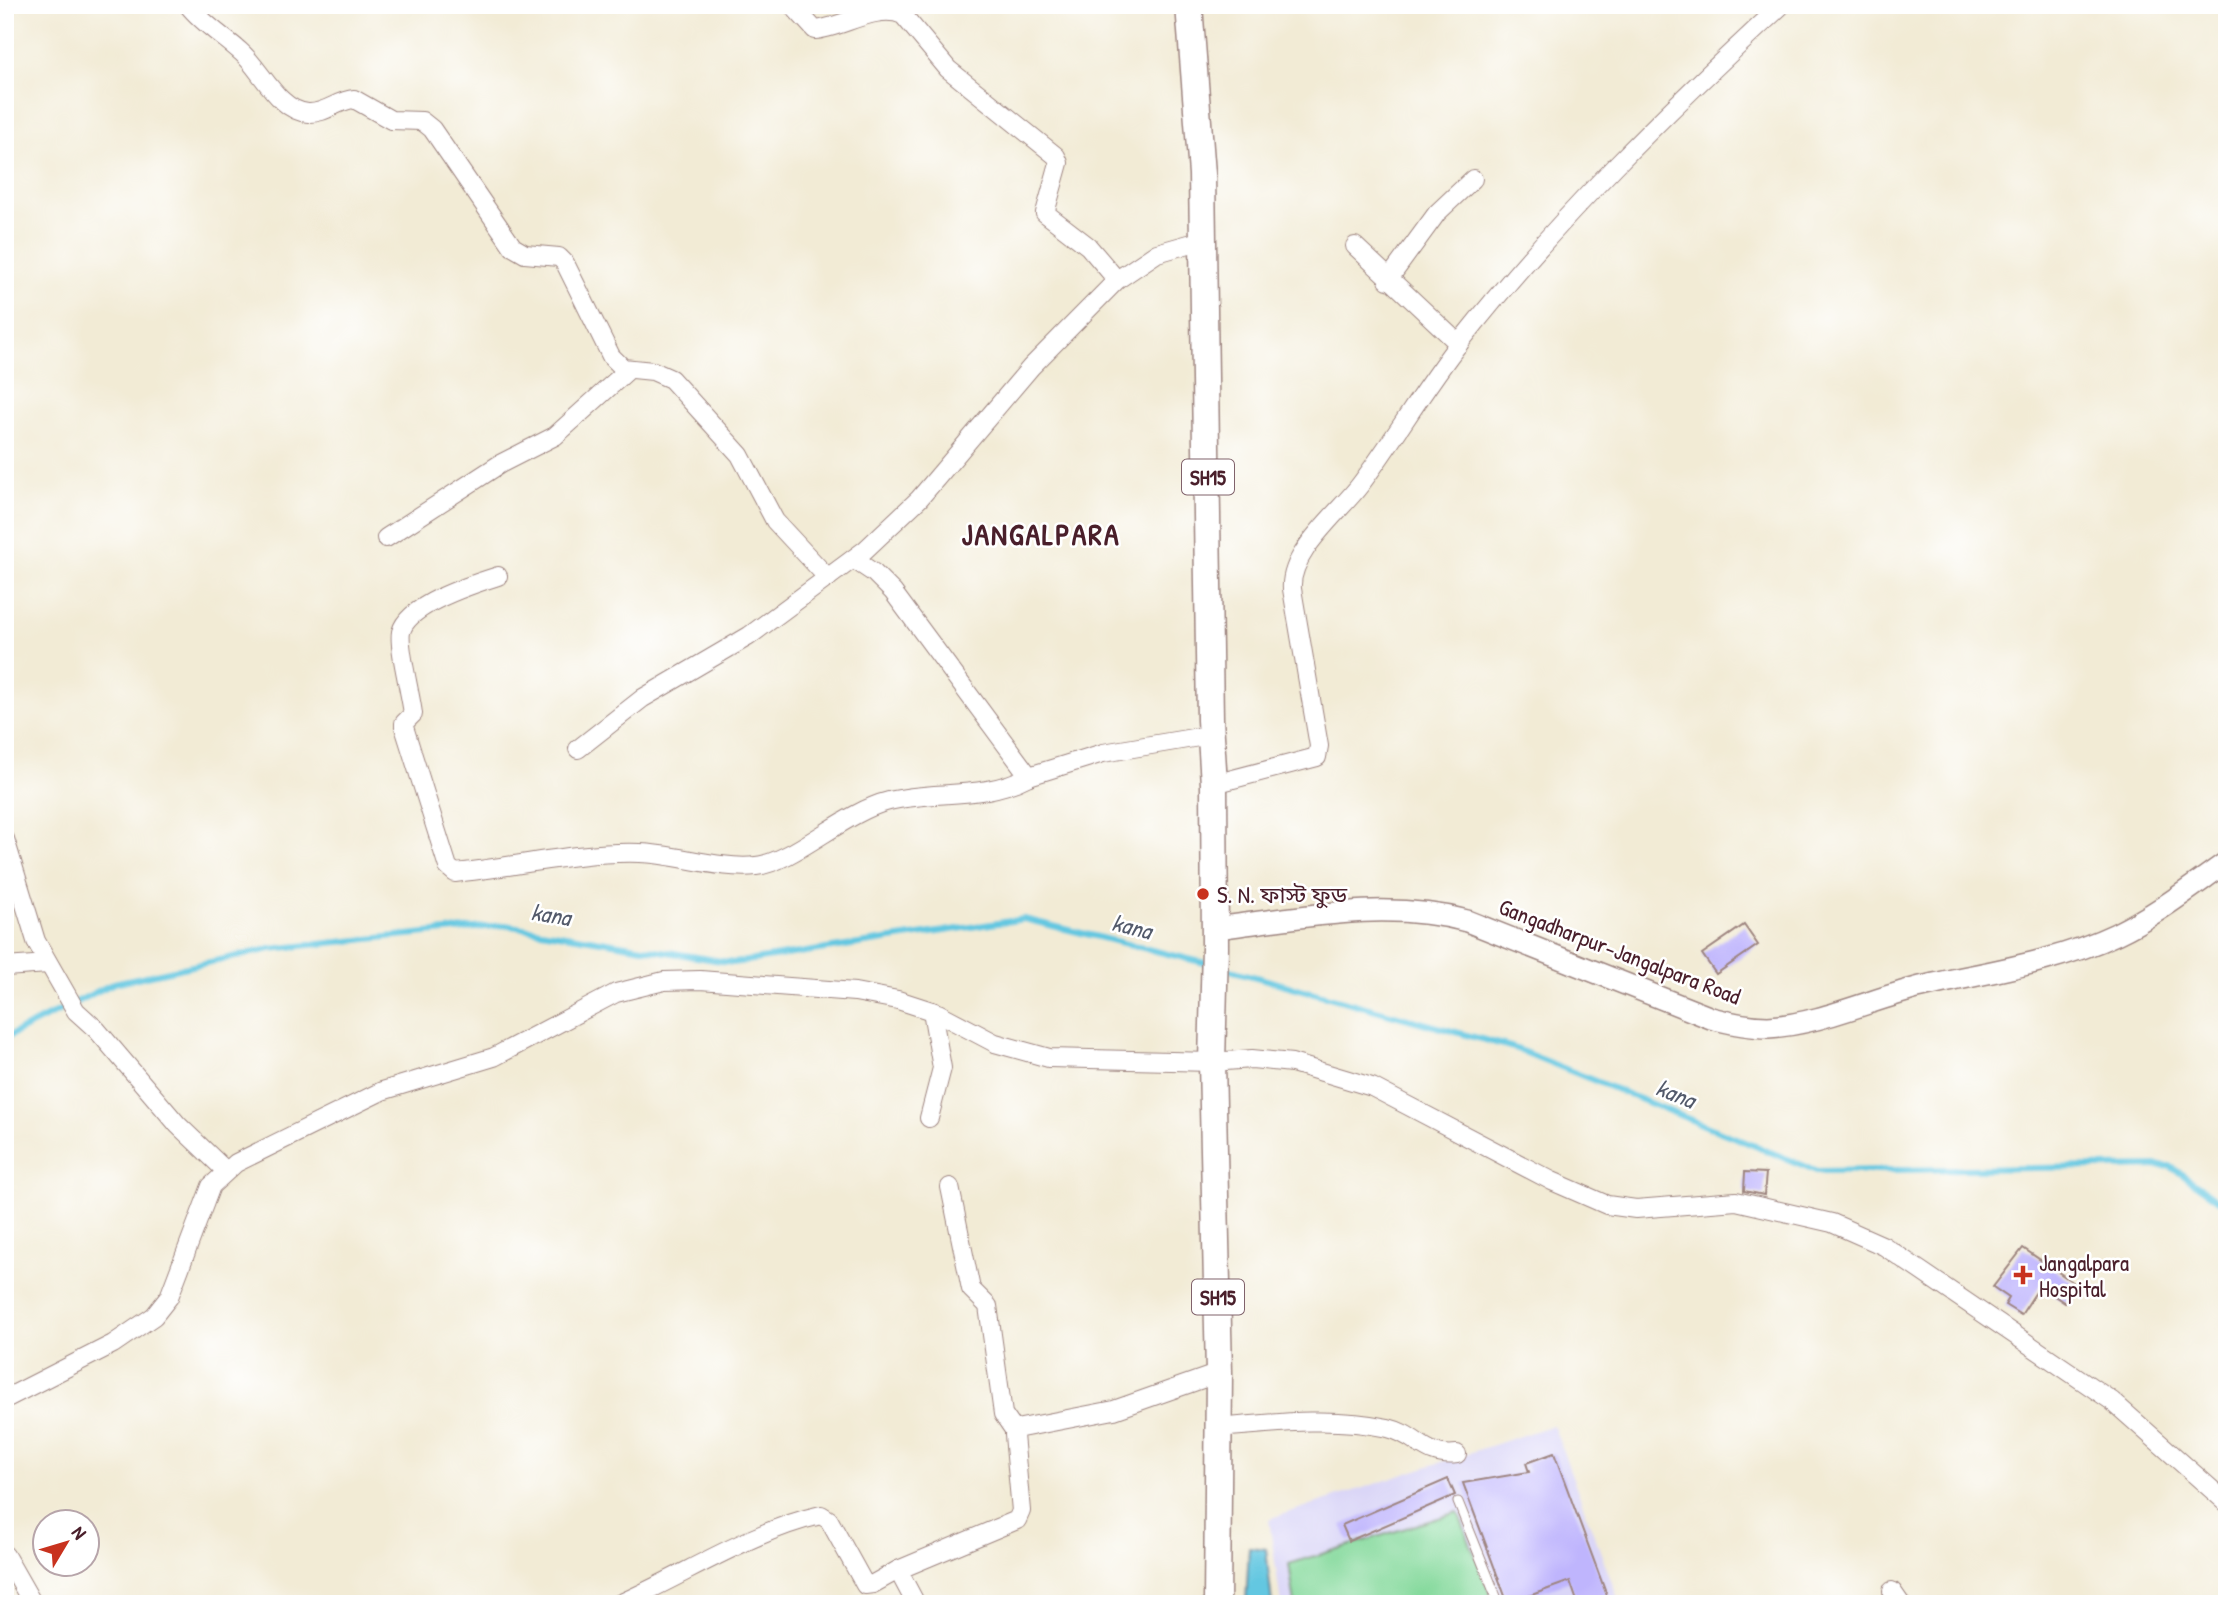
<svg xmlns="http://www.w3.org/2000/svg" width="2232" height="1609" viewBox="0 0 2232 1609" font-family="'Patrick Hand','Noto Sans Bengali',sans-serif">
<style>
.built{fill:#dad6f7}
.green{fill:#84d99b;stroke:#677c63;stroke-width:2}
.water{fill:#63c7e1;stroke:#567386;stroke-width:2}
.lines{fill:none;stroke-linecap:round;stroke-linejoin:round}
.stream{stroke:#63c7e1;stroke-width:6}
.building{fill:#bfb5fd}
.service-casing{stroke:#9e8580;stroke-width:11}
.minor-casing{stroke:#9e8580;stroke-width:20}
.tertiary-casing{stroke:#9e8580;stroke-width:24}
.primary-casing{stroke:#9e8580;stroke-width:29}
.service{stroke:#fff;stroke-width:9}
.minor{stroke:#fff;stroke-width:18}
.tertiary{stroke:#fff;stroke-width:21}
.primary{stroke:#fff;stroke-width:26}
.poi-dot{fill:#c8321e;stroke:#fff;stroke-width:2.5}
.labels{text-anchor:middle;dominant-baseline:central;stroke-width:5;stroke-linejoin:round;paint-order:stroke}
.shield{fill:#fff;stroke:#80626b;stroke-width:2}
.shield-label{font-size:21px;font-weight:bold;fill:#4a1f2b}
.poi-label{font-size:23px;fill:#4a1f2b;stroke:#fff;text-anchor:start}
.street-label{font-size:23px;fill:#4a1f2b;stroke:#fff}
.water-label{font-size:24px;font-style:italic;fill:#535a6b;stroke:#fff}
.district-label{font-size:30px;font-weight:bold;letter-spacing:2px;fill:#4a1f2b;stroke:#fff}
</style>
<rect width="100%" height="100%" fill="#fff"/>
<filter id="ink" filterUnits="userSpaceOnUse"><feTurbulence type="fractalNoise" baseFrequency=".0143" numOctaves="2"/><feDisplacementMap in="SourceGraphic" scale="14" xChannelSelector="R" yChannelSelector="G"/><feConvolveMatrix kernelMatrix="1 2 1 2 8 2 1 2 1" color-interpolation-filters="sRGB"/></filter>
<filter id="wash" filterUnits="userSpaceOnUse"><feTurbulence type="fractalNoise" baseFrequency=".00686" numOctaves="4" result="noise"/><feDisplacementMap in="SourceGraphic" scale="28" xChannelSelector="R" yChannelSelector="G"/><feGaussianBlur stdDeviation="1.57" result="paint"/><feColorMatrix in="noise" values="0 0 0 0 0 0 0 0 0 0 0 0 0 0 0 0 0 1.4 0 .05"/><feComposite in="paint" operator="in"/></filter>
<g filter="url(#wash)">
<rect width="100%" height="100%" fill="#f2ebd5"/>
<!-- built -->
<polygon class="built" points="1553,1425 1620,1604 1281,1604 1269,1519"/>
<!-- green -->
<polygon class="green" points="1458,1512 1494,1604 1295,1604 1289,1564"/>
<!-- water -->
<polygon class="water" points="1249,1547 1266,1549 1272,1604 1246,1604"/>
<g class="lines">
<!-- stream -->
<g class="stream">
<polyline points="1223,968 1514,1048 1817,1171 2170,1166 2227,1206"/>
<polyline points="5,1038 114,983 270,949 505,925 733,963 1024,919 1209,964"/>
</g>
</g>
<g id="blocks">
<!-- building -->
<g class="building">
<polygon points="1744,925 1758,945 1716,974 1702,954"/>
<polygon points="1745,1172 1766,1173 1764,1195 1744,1191"/>
<polygon points="2023,1248 2077,1285 2065,1303 2040,1286 2021,1315 2005,1305 2009,1298 1993,1287"/>
<polygon points="1554,1453 1610,1604 1578,1604 1570,1581 1529,1596 1531,1604 1508,1604 1463,1483 1529,1472 1526,1463"/>
<polygon points="1448,1479 1455,1495 1349,1541 1342,1525"/>
</g>
</g>
</g>
<g filter="url(#ink)">
<use href="#blocks" fill-opacity="0" stroke="#9e8580" stroke-width="2"/>
<g class="lines">
<!-- service casing -->
<g class="service-casing">
<polyline id="service" points="1458,1502 1499,1604"/>
</g>
<!-- minor casing -->
<g class="minor-casing">
<g id="minor">
<path d="M188,5C203,24 223,36 241,52C261,69 278,111 308,113C325,114 338,100 354,99L391,120L422,121L432,129L513,247L525,254L559,257L565,263L611,356L623,368L653,371L671,379L740,455L775,521L828,578"/>
<path d="M792,5L815,30C842,28 877,3 903,15L948,69L1056,156L1059,163L1045,213L1088,246L1117,280"/>
<polyline points="1355,246 1459,344"/>
<polyline points="1388,280 1437,213 1473,179"/>
<polyline points="386,538 500,464 555,436 628,370"/>
<polyline points="853,559 874,573 893,592 1029,776 1103,753 1211,735"/>
<path d="M498,576C473,584 408,604 401,632C398,647 411,695 413,714L404,723V727L448,867L455,873C516,867 578,851 640,853C676,854 720,870 756,866C794,862 844,812 889,801C937,790 984,800 1029,776"/>
<polyline points="578,749 643,698 749,636 865,550 919,499 1031,367 1117,280 1157,253 1203,240"/>
<path d="M1214,784L1317,757L1319,746L1292,589C1289,552 1339,513 1360,485C1395,438 1424,388 1460,342C1558,218 1666,112 1782,5"/>
<polyline points="5,839 36,941 76,1011 97,1030 178,1125 225,1170"/>
<polyline points="5,967 48,964"/>
<polyline points="929,1118 942,1068 932,1011"/>
<polyline points="950,1187 971,1289 988,1306 1003,1414 1014,1430"/>
<polyline points="5,1399 113,1344 154,1316 169,1297 211,1186 236,1163 382,1091 494,1057 616,993 664,981 700,980 855,992 898,1000 938,1013 995,1043 1049,1058 1212,1062 1252,1059 1292,1063 1372,1087 1552,1181 1607,1205 1636,1209 1736,1201 1832,1223 1884,1246 2112,1401 2227,1503"/>
<path d="M1219,1428C1274,1423 1334,1416 1388,1428C1418,1435 1424,1458 1457,1454"/>
<polyline points="5,1555 33,1604"/>
<polyline points="1892,1591 1901,1604"/>
<path d="M619,1604C683,1576 753,1530 821,1515L829,1520L865,1585L873,1584L898,1570"/>
<polyline points="916,1604 898,1570 1017,1520 1021,1511 1014,1435 1016,1429 1114,1410 1219,1373"/>
</g>
</g>
<!-- tertiary casing -->
<g class="tertiary-casing">
<path id="tertiary" d="M1215,928C1298,918 1385,899 1467,921L1711,1018C1730,1023 1748,1027 1768,1027C1816,1025 1870,1000 1917,988C1984,972 2053,964 2116,934C2156,915 2191,887 2227,862"/>
</g>
<!-- primary casing -->
<g class="primary-casing">
<polyline id="primary" points="1189,5 1202,174 1210,720 1214,784 1215,948 1212,1062 1219,1373 1217,1604"/>
</g>
<!-- service -->
<use href="#service" class="service"/>
<!-- minor -->
<use href="#minor" class="minor"/>
<!-- tertiary -->
<use href="#tertiary" class="tertiary"/>
<!-- primary -->
<use href="#primary" class="primary"/>
</g>
</g>
<!-- markers -->
<g class="poi-dot">
<circle cx="1203" cy="894" r="7"/>
<path d="M2019.5 1264.5h7v7h7v7h-7v7h-7v-7h-7v-7h7z"/>
</g>
<g class="labels">
<!-- shield labels -->
<g class="shield">
<rect x="1182" y="459.5" width="52" height="35" rx="5"/>
<rect x="1192" y="1279.5" width="52" height="35" rx="5"/>
</g>
<g class="shield-label">
<text x="1208" y="477">SH15</text>
<text x="1218" y="1297">SH15</text>
</g>
<!-- poi labels -->
<g class="poi-label">
<text x="1217" y="894">S. N. ফাস্ট ফুড</text>
<text x="2039" y="1262">Jangalpara<tspan x="2039" dy="26">Hospital</tspan></text>
</g>
<!-- street labels -->
<g class="street-label">
<text transform="translate(1620 951) rotate(21)">Gangadharpur-Jangalpara Road</text>
</g>
<!-- water labels -->
<g class="water-label">
<text transform="translate(551 914) rotate(9)">kana</text>
<text transform="translate(1132 926) rotate(14)">kana</text>
<text transform="translate(1676 1093) rotate(22)">kana</text>
</g>
<!-- district labels -->
<g class="district-label">
<text x="1041" y="534">JANGALPARA</text>
</g>
</g>
<!-- margin -->
<rect width="2232" height="1609" fill="none" stroke="#fff" stroke-width="28"/>
<!-- north arrow -->
<g transform="translate(66 1543) rotate(52)"><circle r="33" fill="#ffffff" stroke="#b7a5aa" stroke-width="2"/>
<path d="M0-5L12 26L0 18L-12 26Z" fill="#c8321e"/>
<text y="-10" font-size="19" font-weight="bold" text-anchor="middle" fill="#4a1f2b">N</text>
</g>
</svg>
